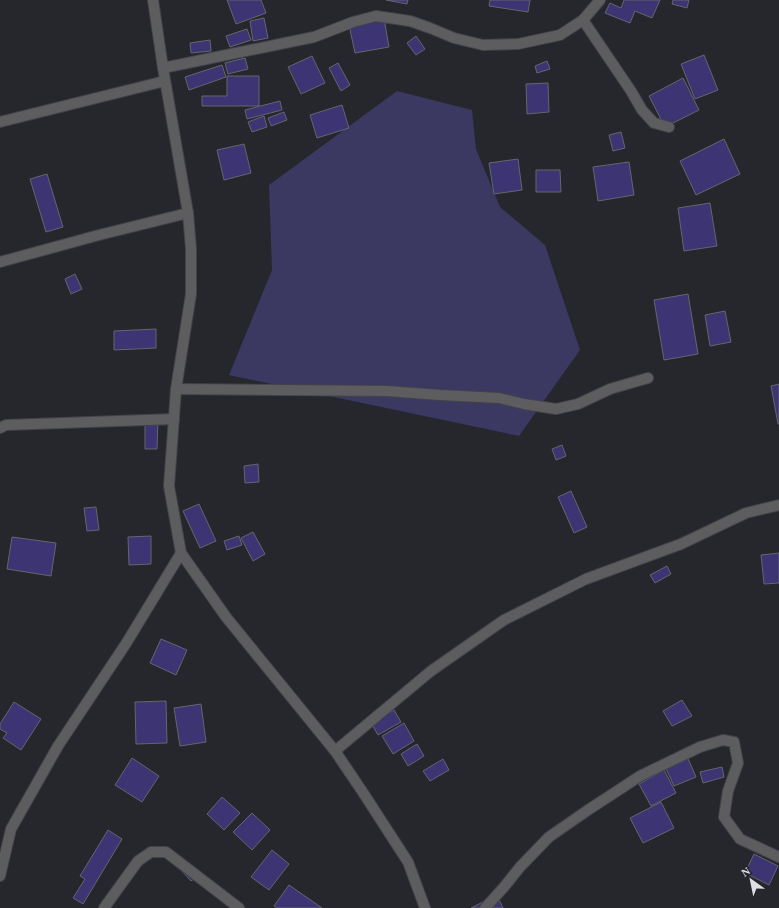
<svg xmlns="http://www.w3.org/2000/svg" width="779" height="908" viewBox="0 0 779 908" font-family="'Times New Roman',serif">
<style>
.green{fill:#3b3862}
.building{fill:#3d3474;stroke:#65656d}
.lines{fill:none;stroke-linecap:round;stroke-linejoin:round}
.minor-casing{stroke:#43444a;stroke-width:12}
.minor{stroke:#5d5d60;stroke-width:10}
</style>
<rect width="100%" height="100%" fill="#26262d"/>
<!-- green -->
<polygon class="green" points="397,91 472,110 476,149 500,207 545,245 580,350 519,436 229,375 272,270 269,185"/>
<!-- building -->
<g class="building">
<polygon points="227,0 261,0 266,13 236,24"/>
<polygon points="386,0 408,0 407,4"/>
<polygon points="490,0 530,0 528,12 489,6"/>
<polygon points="624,0 660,0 652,18 635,11 630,23 605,13 610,3 621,8"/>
<polygon points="673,0 689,0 687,8 672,4"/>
<polygon points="264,18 268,38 253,41 250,21"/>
<polygon points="384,18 389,47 355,53 349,25"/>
<polygon points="247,29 251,40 230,47 226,36"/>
<polygon points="416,36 425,49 416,55 407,43"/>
<polygon points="210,40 211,51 191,53 190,43"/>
<polygon points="704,55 718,90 695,99 681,64"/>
<polygon points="312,56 325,83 301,94 288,67"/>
<polygon points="245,58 248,69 228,74 225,63"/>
<polygon points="547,61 550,69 537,73 535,66"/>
<polygon points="338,63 350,85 341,91 329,68"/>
<polygon points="222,65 226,77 189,90 185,77"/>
<polygon points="227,76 259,76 259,106 202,106 202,96 227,96"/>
<polygon points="683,78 699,110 665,127 649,96"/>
<polygon points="548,83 549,112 527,114 526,84"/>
<polygon points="280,101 282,110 247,119 245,110"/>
<polygon points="342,105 349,128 317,138 310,115"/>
<polygon points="284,112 287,120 271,126 268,118"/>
<polygon points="264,116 267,127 252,132 248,122"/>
<polygon points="621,132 625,148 613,151 609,135"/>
<polygon points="724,139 740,174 696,195 680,161"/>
<polygon points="244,144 251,173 224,180 217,150"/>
<polygon points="518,159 522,190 494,194 489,163"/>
<polygon points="629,162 634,195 598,201 593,167"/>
<polygon points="536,170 560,170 561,192 536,192"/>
<polygon points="47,174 63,227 46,232 30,179"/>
<polygon points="710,203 717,246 684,251 678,208"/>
<polygon points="75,274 82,289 71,294 65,279"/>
<polygon points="688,294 698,354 664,360 654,300"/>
<polygon points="725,311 731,342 710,346 705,315"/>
<polygon points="156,329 156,348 114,350 114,331"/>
<polygon points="779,384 779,424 778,424 771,386"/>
<polygon points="145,419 158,420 157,449 145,449"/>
<polygon points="562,445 566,456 556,460 552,449"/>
<polygon points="258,464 259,482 245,483 244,466"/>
<polygon points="571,491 587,527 574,533 558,497"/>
<polygon points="199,504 216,541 200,548 183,511"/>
<polygon points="96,507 99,530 87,531 84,508"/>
<polygon points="253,532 265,554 253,561 241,538"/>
<polygon points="151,536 151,564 129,565 128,537"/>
<polygon points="239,536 242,545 227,550 224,541"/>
<polygon points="12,537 56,543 51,576 7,569"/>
<polygon points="779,553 779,583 764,584 761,555"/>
<polygon points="667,566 671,574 655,583 650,575"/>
<polygon points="161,639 187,650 176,675 150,663"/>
<polygon points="682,700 692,716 672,726 663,711"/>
<polygon points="166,701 167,743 136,744 135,702"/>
<polygon points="14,702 41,719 21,750 3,738 7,733 0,729 0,724"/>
<polygon points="201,704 206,742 180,746 174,708"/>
<polygon points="394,710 401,722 378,735 371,723"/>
<polygon points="404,723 414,741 393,754 382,736"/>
<polygon points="417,744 424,756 408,766 401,754"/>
<polygon points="686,754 696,777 674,786 664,764"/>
<polygon points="132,758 159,776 142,802 115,785"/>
<polygon points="443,759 449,770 430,781 423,771"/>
<polygon points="722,767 724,777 703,783 700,772"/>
<polygon points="664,770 676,793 651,806 639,784"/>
<polygon points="222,797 240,813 224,830 207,814"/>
<polygon points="661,802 674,828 643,843 630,818"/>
<polygon points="252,813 270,830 252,850 233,832"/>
<polygon points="108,830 122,839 83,904 73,898 85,879 80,876"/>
<polygon points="272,850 289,864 269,890 251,877"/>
<polygon points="754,854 778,866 769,885 745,873"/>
<polygon points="190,864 199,875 191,881 181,870"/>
<polygon points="289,885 322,908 277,908 274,906"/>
<polygon points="497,895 503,908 471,908"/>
</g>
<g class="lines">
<!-- minor casing -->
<g class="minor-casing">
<g id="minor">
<polyline points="153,0 163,68 188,213 191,249 191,294 176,389 169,486 181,553 226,617 335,751 362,791 408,862 425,908"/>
<polyline points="583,20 631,91 642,110 654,123 669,127"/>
<polyline points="163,68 314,37 353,22 376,16 410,21 430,28 454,38 483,45 518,44 560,35 583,20 600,0"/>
<polyline points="0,122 165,81"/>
<polyline points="0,262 99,235 188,213"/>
<polyline points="176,389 387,391 440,395 499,398 524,404 556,409 578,404 610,389 648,378"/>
<polyline points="0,428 6,425 174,419"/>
<polyline points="335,751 431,671 504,620 586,579 681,544 746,513 779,505"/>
<polyline points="0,876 11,829 58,746 127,642 181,553"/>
<polyline points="104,908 138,861 151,852 166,852 239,908"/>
<polyline points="485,908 504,887 520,867 549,837 588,810 640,776 700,747 723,740 734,742 738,763 728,791 724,817 740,839 779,857"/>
</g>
</g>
<!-- minor -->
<use href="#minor" class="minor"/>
</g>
<!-- north arrow -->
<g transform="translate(751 880) rotate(327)" stroke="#26262d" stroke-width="3" paint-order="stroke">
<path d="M0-3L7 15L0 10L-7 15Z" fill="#dedfe3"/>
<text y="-6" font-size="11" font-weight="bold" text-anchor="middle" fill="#dedfe3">N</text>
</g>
</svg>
